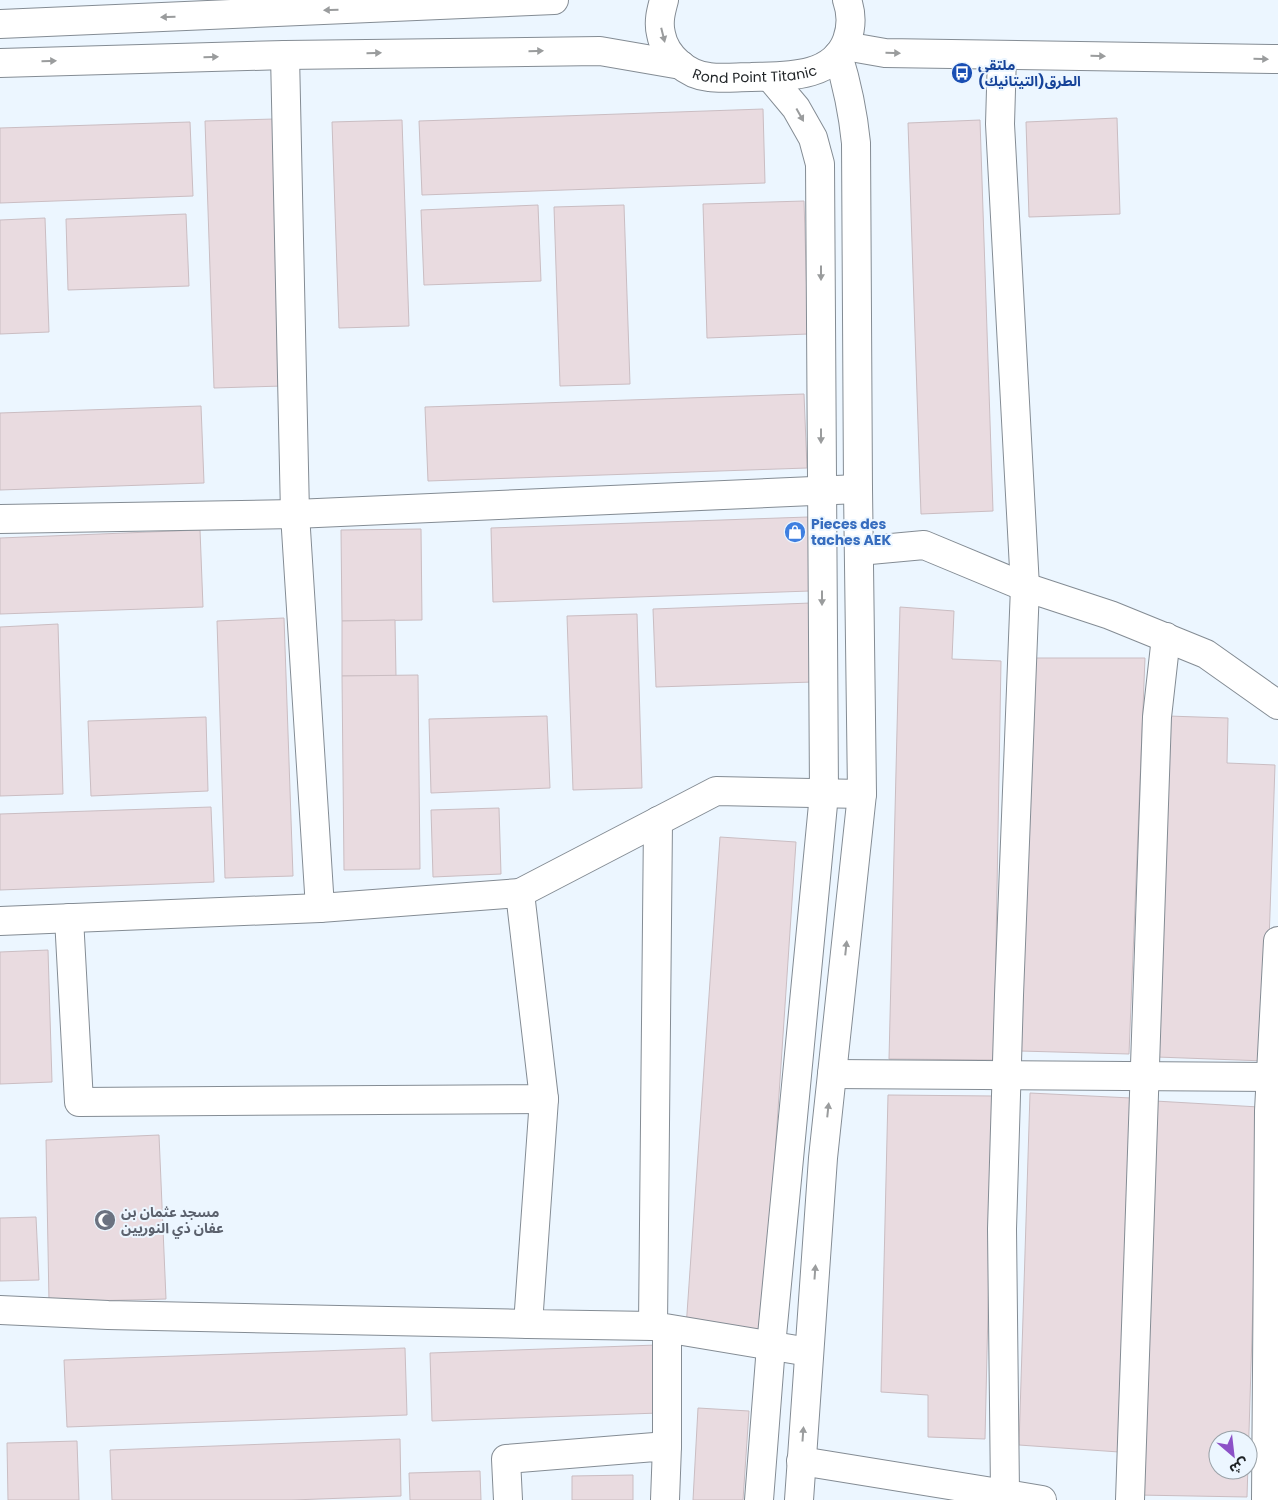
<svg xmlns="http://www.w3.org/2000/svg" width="1278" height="1500" viewBox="0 0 1278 1500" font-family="Poppins,'Noto Sans Arabic',sans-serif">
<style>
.building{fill:#e9dbe0;stroke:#cabdc2;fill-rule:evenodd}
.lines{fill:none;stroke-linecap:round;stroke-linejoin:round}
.minor-casing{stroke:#848c94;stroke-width:30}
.major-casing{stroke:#848c94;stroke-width:30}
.minor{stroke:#fff;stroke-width:28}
.major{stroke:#fff;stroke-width:28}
.oneway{fill:#9a9c9d}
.labels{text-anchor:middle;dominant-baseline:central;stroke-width:4;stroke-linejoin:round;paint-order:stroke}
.transit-label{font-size:14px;font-weight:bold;fill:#164399;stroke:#ecf6ff;text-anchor:start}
.street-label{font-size:14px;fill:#1f2326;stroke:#ecf6ff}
.shop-label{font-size:14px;font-weight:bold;fill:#366cbe;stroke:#ecf6ff;text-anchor:start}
.worship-label{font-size:14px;font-weight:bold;fill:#5b616d;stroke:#ecf6ff;text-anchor:start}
</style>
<rect width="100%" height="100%" fill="#ecf6ff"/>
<!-- building -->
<g class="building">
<polygon points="763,109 765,183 422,195 419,121"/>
<polygon points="1117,118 1120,214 1029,217 1026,122"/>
<polygon points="274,119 283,386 214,388 205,121"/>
<polygon points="402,120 409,326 339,328 332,122"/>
<polygon points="980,120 993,511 921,514 908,123"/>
<polygon points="190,122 193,196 0,203 0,128"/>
<polygon points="804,201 808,334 707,338 703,204"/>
<polygon points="538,205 541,281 424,285 421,210"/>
<polygon points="624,205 630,384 560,386 554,207"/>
<polygon points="186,214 189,286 68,290 66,219"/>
<polygon points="45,218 49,332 0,334 0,220"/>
<polygon points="804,394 807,468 428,481 425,407"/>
<polygon points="201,406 204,483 0,490 0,413"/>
<polygon points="808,517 810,591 493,602 491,528"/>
<polygon points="421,529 422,620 342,621 341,530"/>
<polygon points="200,530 203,607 0,614 0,538"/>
<polygon points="811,603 813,682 656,687 653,609"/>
<polygon points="900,607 954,611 952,659 1001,661 994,1060 889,1059"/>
<polygon points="637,614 642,788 573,790 567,616"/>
<polygon points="284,618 293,876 225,878 217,621"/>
<polygon points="395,620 396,676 342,676 342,621"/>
<polygon points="58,624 63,794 0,796 0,627"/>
<polygon points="1032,658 1145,658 1129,1054 1020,1051"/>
<polygon points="418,675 420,869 344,870 342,676"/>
<polygon points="547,716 550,788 431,793 429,719"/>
<polygon points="1168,716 1228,718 1227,763 1275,765 1265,1061 1157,1057"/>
<polygon points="206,717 208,791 91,796 88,721"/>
<polygon points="211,807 214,882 0,890 0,814"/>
<polygon points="499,808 501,874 433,877 431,810"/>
<polygon points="720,837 796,842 763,1333 686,1328"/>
<polygon points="48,950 52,1082 0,1084 0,952"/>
<polygon points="1030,1093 1131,1098 1119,1452 1019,1445"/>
<polygon points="888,1095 993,1096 985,1439 928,1437 928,1395 881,1392"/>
<path d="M1155,1101L1259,1107L1247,1497L1138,1495ZM1218,1440H1248V1470H1218Z"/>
<polygon points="159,1135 166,1299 49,1302 46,1140"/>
<polygon points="36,1217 39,1280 0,1281 0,1218"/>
<polygon points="657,1345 659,1413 432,1421 430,1353"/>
<polygon points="405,1348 407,1415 67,1427 64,1360"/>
<polygon points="698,1408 749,1411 743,1500 693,1500"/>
<polygon points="400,1439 401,1496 292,1500 112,1500 110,1450"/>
<polygon points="77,1441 79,1500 8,1500 7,1443"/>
<polygon points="480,1471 481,1500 410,1500 409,1473"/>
<polygon points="633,1475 633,1500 572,1500 572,1476"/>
</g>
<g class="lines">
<!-- minor casing -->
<g class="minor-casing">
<g id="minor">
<polyline points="285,55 295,514 320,908"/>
<polyline points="1002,55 1000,124 1025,587 1009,995 1002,1229 1005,1493"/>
<polyline points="0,519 295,514 858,489"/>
<polyline points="859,551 924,545 1025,587 1110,615 1206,654 1278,705"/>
<polyline points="658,821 653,1326 809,1352"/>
<polyline points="69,918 79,1102 544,1099 520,893"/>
<polyline points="0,921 320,908 520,893 716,791 862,794"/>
<polyline points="832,1074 1278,1077"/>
<polyline points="544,1099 528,1324 653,1326"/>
<polyline points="0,1310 108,1315 528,1324"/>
<polyline points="667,1446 667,1329"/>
<polyline points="801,1461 1042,1500"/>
<polyline points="508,1500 506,1459 667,1446 665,1500"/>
<polyline points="1130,1500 1157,717 1166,637"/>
<polyline points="1266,1500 1269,1111 1278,941"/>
</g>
</g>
<!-- major casing -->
<g class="major-casing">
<g id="major">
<path id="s1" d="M664,0C661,11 658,22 661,34C665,56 687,75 709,77C722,79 737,77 751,77C784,76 833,79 847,40C852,26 852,14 847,0"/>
<polyline points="0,24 554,0"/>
<polyline points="845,46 885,53 1278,59"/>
<polyline points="0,63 285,55 600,51 681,65"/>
<polyline points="759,1500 771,1346 824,794 820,164 813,138 796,108 770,77"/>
<path d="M799,1500L823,1158L862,794L858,489L856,143C853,113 847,84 838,55"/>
</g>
</g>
<!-- minor -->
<use href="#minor" class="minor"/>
<!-- major -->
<use href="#major" class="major"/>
</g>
<!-- one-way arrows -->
<defs><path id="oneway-solid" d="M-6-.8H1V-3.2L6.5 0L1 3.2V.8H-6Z" transform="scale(1.25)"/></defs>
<g class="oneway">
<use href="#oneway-solid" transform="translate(331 10) rotate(178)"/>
<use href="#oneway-solid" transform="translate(168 17) rotate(178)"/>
<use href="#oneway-solid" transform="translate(663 35) rotate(76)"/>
<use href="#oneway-solid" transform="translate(536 51) rotate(-1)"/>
<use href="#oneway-solid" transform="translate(374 53) rotate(-1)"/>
<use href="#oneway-solid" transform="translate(893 53) rotate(1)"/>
<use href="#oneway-solid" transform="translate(1098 56) rotate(1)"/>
<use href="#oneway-solid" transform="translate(211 57) rotate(-2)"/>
<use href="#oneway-solid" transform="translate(1261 59) rotate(1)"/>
<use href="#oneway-solid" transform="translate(49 61) rotate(-2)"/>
<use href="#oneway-solid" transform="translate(800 115) rotate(61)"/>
<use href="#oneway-solid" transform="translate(821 273) rotate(90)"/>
<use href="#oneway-solid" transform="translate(821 436) rotate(90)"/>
<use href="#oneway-solid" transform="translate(822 598) rotate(90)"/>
<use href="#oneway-solid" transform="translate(846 948) rotate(-84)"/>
<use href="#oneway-solid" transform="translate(828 1110) rotate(-84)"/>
<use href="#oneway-solid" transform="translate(815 1272) rotate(-86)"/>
<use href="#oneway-solid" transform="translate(803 1434) rotate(-86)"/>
</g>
<!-- icons -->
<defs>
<g id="bus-disc" transform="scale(1.125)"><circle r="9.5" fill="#1a4fb4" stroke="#ecf6ff"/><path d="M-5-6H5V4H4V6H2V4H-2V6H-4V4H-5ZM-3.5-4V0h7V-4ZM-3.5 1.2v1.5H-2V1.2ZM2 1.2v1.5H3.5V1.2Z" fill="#fff"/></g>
<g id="shop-disc" transform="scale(1.125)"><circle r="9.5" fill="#3f7fe0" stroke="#ecf6ff"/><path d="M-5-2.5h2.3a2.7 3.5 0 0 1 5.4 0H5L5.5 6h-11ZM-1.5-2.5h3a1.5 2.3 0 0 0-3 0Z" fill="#fff"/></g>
<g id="mosque-disc" transform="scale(1.125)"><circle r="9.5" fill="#6b7280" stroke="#ecf6ff"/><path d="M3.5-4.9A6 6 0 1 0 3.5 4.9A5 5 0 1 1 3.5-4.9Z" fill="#fff"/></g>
</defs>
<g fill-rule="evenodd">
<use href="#bus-disc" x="962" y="73"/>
<use href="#shop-disc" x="795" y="532"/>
<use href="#mosque-disc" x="105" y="1220"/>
</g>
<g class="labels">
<!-- transit labels -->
<g class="transit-label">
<text x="978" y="65">ملتقى<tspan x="978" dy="16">الطرق(التيتانيك)</tspan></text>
</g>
<!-- street labels -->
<g class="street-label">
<text stroke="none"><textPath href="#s1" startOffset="149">Rond Point Titanic</textPath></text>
</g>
<!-- shop labels -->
<g class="shop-label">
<text x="811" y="524">Pieces des<tspan x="811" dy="16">taches AEK</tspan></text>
</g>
<!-- worship labels -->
<g class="worship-label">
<text x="121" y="1212">مسجد عثمان بن<tspan x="121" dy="16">عفان ذي النوريين</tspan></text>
</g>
</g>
<!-- north arrow -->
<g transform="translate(1233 1455) rotate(152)"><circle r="24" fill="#ecf6ff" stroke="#9aa2a8"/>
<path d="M0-4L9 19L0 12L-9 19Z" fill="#8c51c7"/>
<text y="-8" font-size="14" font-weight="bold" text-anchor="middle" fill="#1f2326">ش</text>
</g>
</svg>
